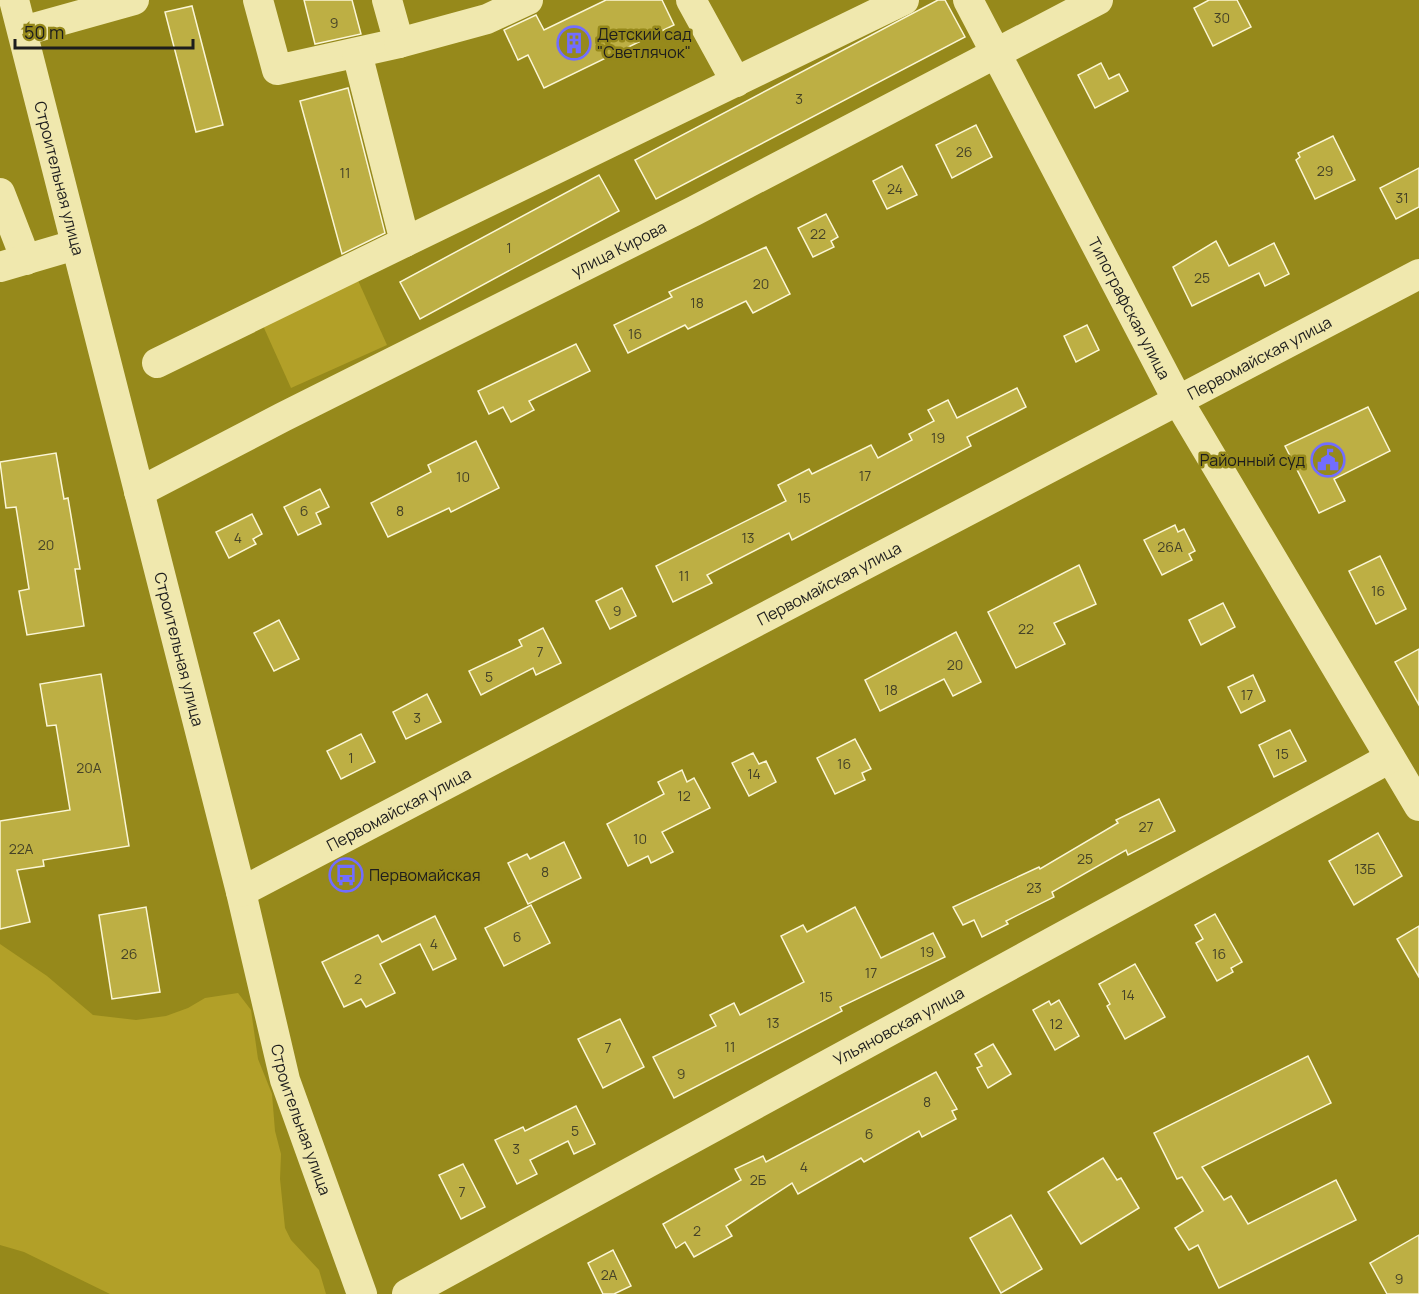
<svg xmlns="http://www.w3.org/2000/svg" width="1419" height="1294" viewBox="0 0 1419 1294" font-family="Manrope,sans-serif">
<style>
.green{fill:#b2a028}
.building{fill:#bdaf44;stroke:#fbf6d5;stroke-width:1.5}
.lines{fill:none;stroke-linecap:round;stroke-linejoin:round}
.minor{stroke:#f0e8ae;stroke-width:30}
.labels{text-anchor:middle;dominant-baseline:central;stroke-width:5;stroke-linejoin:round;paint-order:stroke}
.number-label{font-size:14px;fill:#454227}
.poi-label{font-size:16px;fill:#1d1d1d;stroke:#96891b;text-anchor:start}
.street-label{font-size:16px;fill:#1d1d1d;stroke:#96891b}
</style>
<rect width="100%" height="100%" fill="#96891b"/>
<!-- green -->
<g class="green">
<polygon points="356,276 387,345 291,388 260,319"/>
<polygon points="0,944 47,976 93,1015 136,1020 166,1016 188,1008 205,998 238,993 251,1010 258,1059 272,1094 275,1131 281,1154 280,1179 285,1228 291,1240 319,1270 326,1294 110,1294 24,1252 0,1245"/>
</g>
<!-- building -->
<g class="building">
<polygon points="304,0 352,0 361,34 315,44"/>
<polygon points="606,0 662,0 674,25 544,88 528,55 518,60 504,30 536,15 544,30"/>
<polygon points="938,0 945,0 965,37 656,199 635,160"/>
<polygon points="1209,0 1237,0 1251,27 1213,46 1194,8"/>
<polygon points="192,6 223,125 196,132 165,12"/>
<polygon points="1101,63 1109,79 1119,74 1128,91 1095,108 1078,75"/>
<polygon points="348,88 385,233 342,254 300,101"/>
<polygon points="976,125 992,157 952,178 936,145"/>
<polygon points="1333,136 1355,180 1315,199 1296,160 1300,157 1298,153"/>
<polygon points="902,166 917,195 887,209 873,181"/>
<polygon points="1419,168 1419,207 1396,219 1380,188"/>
<polygon points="599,175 619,211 420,319 400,282"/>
<polygon points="826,214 838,237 831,241 834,247 813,257 798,228"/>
<polygon points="1216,241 1229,266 1274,243 1289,274 1265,286 1259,273 1192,306 1173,267"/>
<polygon points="766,247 790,294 753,313 746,301 688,329 685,325 628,353 614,325 672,297 669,292"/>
<polygon points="1087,325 1099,350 1076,362 1064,336"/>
<polygon points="576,344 590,371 529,401 534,410 511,422 503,407 489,414 478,391"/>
<polygon points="1017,388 1026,407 967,437 971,446 792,540 789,533 707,575 712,583 673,602 656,566 786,501 778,485 809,469 812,474 871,445 878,458 912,440 909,434 934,421 928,410 948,400 957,418"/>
<polygon points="1368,407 1390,451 1334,479 1345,501 1319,513 1285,446"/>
<polygon points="476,441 499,488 451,512 449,508 388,537 371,503 431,472 428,465"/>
<polygon points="56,453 64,499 68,498 80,569 75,569 84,626 27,635 19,591 29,589 16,507 6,508 0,462"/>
<polygon points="320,489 329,507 316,513 321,524 298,535 284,507"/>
<polygon points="252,514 262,534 253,539 256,544 229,558 216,532"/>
<polygon points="1175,525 1178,532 1184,529 1195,551 1189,554 1192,560 1162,575 1144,540"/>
<polygon points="1380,556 1406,609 1376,624 1349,571"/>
<polygon points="1079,565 1096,604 1054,623 1065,644 1016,668 988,612"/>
<polygon points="622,588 636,616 610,629 596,601"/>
<polygon points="1223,603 1235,627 1201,645 1189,620"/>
<polygon points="279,620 299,659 274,671 254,633"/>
<polygon points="543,628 561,663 536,675 533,668 481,695 469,671 522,646 519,640"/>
<polygon points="956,632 981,682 953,696 944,679 880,711 865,680"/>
<polygon points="1419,649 1419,705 1395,662"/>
<polygon points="101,674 129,846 43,860 44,866 17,870 30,922 0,929 0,821 70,810 56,725 47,726 40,684"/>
<polygon points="1253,675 1265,701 1241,713 1228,687"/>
<polygon points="427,694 441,722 406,739 393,712"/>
<polygon points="1290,730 1306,761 1274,777 1259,745"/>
<polygon points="361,734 375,762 341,779 327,751"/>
<polygon points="855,739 871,769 862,773 865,780 835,794 817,758"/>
<polygon points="753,753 759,764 766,761 776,782 749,796 732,763"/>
<polygon points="682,770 687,782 694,778 710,808 662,832 673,852 651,863 648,856 628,866 607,824 664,794 658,782"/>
<polygon points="1159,799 1175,831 1128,855 1126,850 1052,892 1054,897 1006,921 1008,924 982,937 974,920 963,925 953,907 1039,867 1040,869 1118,823 1116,820"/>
<polygon points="1378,833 1402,876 1354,905 1329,861"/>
<polygon points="564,842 581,878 528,904 508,863 527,854 530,859"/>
<polygon points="531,905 550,943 504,966 485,928"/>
<polygon points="146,907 160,992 112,999 99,915"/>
<polygon points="855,907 881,958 933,933 945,957 840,1007 842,1011 674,1098 653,1057 716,1026 710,1015 734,1003 740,1015 804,982 781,936 803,925 807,932"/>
<polygon points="1215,914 1242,962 1231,968 1233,972 1217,981 1196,943 1203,939 1195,925"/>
<polygon points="435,916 456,959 433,970 420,944 380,964 395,993 366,1007 361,999 344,1007 322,962 378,935 382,942"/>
<polygon points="1419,926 1419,977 1397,939"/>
<polygon points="1135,964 1165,1017 1125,1039 1107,1006 1110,1004 1099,984"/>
<polygon points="1059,1000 1079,1036 1055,1050 1033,1010 1049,1001 1051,1005"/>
<polygon points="620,1019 644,1067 603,1088 578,1039"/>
<polygon points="993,1044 1011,1074 988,1088 977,1068 982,1066 975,1054"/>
<polygon points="1308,1056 1331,1103 1202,1167 1224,1200 1231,1196 1248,1224 1336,1180 1356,1220 1219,1288 1198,1245 1189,1250 1175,1228 1203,1211 1182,1177 1177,1179 1154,1133"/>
<polygon points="936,1072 957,1109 952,1111 956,1119 922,1137 919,1131 864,1162 861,1158 798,1194 792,1183 726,1226 732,1236 694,1257 685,1242 676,1248 663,1224 741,1180 735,1169 763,1156 766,1162"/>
<polygon points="576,1106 595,1144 574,1154 568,1141 530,1160 537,1174 517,1184 495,1140 523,1127 525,1131"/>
<polygon points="1103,1158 1117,1180 1121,1178 1139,1208 1081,1244 1048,1192"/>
<polygon points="463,1164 485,1207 461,1219 439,1175"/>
<polygon points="1011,1215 1042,1269 1001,1293 970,1238"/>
<polygon points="1419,1235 1419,1294 1387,1294 1370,1263"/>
<polygon points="613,1250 631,1286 614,1294 603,1294 588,1263"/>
</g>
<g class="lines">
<!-- minor -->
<g class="minor">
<path id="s1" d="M14,0L241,892L285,1080L362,1294"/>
<polyline points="258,0 277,70 399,43 387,0"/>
<polyline points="691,0 736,82"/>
<path id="s2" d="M968,0L1177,399L1419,806"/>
<polyline points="23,31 134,0"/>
<polyline points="399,43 487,19 528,0"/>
<polyline points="0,193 26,260"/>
<polyline points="405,242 904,0"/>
<polyline points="0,267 75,245"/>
<polyline points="157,363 405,242 357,53"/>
<path id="s3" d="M139,492L283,417L694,211L1098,0"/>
<path id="s4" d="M241,892L1419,274"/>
<path id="s5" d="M407,1294L1390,758"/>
</g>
</g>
<!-- icons -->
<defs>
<g id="building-ring" transform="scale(1.725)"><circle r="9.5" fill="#96891b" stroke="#726dff" stroke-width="1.5"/><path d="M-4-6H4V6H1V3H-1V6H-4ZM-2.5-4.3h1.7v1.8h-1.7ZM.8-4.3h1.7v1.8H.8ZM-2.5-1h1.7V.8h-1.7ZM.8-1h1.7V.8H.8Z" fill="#726dff"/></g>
<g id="civic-ring" transform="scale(1.725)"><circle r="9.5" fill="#96891b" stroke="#726dff" stroke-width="1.5"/><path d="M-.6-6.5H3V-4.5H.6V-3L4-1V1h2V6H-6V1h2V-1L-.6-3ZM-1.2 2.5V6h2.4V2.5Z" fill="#726dff"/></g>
<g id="bus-ring" transform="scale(1.725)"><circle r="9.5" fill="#96891b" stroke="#726dff" stroke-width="1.5"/><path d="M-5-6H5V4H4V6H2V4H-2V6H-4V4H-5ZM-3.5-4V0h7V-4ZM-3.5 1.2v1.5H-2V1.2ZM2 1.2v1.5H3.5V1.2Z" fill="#726dff"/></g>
</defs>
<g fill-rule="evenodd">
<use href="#building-ring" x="574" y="43"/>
<use href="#civic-ring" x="1328" y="460"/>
<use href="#bus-ring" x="346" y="875"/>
</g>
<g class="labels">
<!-- number labels -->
<g class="number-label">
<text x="1222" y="17">30</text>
<text x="334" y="22">9</text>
<text x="799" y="98">3</text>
<text x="964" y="151">26</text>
<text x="1325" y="170">29</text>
<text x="345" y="172">11</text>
<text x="895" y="188">24</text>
<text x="1402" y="197">31</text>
<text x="818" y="233">22</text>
<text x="509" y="247">1</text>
<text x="1202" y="277">25</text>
<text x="761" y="283">20</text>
<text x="697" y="302">18</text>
<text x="635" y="333">16</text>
<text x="938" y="437">19</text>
<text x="865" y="475">17</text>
<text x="463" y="476">10</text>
<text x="804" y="497">15</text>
<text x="304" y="510">6</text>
<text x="400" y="510">8</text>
<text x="238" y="537">4</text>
<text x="748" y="537">13</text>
<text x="46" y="544">20</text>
<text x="1170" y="546">26А</text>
<text x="684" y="575">11</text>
<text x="1378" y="590">16</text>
<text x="617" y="610">9</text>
<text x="1026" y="628">22</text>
<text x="540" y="651">7</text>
<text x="955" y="664">20</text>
<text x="489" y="676">5</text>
<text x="891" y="689">18</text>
<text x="1247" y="694">17</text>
<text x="417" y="717">3</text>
<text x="1282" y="753">15</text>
<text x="351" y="757">1</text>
<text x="844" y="763">16</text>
<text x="89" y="767">20А</text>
<text x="754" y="773">14</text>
<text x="684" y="795">12</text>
<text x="1146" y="826">27</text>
<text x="640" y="838">10</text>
<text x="21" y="848">22А</text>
<text x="1085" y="858">25</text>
<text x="1365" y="868">13Б</text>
<text x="545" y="871">8</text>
<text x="1034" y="887">23</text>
<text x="517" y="936">6</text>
<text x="434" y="943">4</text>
<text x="927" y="951">19</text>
<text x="129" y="953">26</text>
<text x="1219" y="953">16</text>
<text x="871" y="972">17</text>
<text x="358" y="978">2</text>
<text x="1128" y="994">14</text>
<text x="826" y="996">15</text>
<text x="773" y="1022">13</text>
<text x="1056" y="1023">12</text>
<text x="730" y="1046">11</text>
<text x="608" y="1047">7</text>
<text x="681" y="1073">9</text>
<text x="927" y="1101">8</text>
<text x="575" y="1130">5</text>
<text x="869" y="1133">6</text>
<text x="516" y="1148">3</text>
<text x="804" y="1166">4</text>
<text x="758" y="1179">2Б</text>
<text x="462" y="1191">7</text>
<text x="697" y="1230">2</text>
<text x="609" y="1274">2А</text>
<text x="1399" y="1278">9</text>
</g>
<!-- poi labels -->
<g class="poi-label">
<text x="597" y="34">Детский сад<tspan x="597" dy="18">"Светлячок"</tspan></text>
<text x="1305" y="460" text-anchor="end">Районный суд</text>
<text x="369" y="875">Первомайская</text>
</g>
<!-- street labels -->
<g class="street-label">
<text stroke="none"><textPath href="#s1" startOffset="184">Строительная улица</textPath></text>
<text stroke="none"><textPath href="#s3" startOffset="538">улица Кирова</textPath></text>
<text stroke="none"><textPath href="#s2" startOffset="348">Типографская улица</textPath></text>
<text stroke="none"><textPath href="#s4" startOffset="1150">Первомайская улица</textPath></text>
<text stroke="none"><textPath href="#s4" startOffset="664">Первомайская улица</textPath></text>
<text stroke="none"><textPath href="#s1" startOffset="670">Строительная улица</textPath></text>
<text stroke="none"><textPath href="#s4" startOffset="178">Первомайская улица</textPath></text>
<text stroke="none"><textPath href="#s5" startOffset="560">Ульяновская улица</textPath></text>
<text stroke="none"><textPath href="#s1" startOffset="1156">Строительная улица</textPath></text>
</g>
</g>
<!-- scale -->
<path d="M15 39v9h178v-9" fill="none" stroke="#1d1d1d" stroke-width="3"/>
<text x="24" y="39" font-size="18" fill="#1d1d1d" stroke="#96891b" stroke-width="4.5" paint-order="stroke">50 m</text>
</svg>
